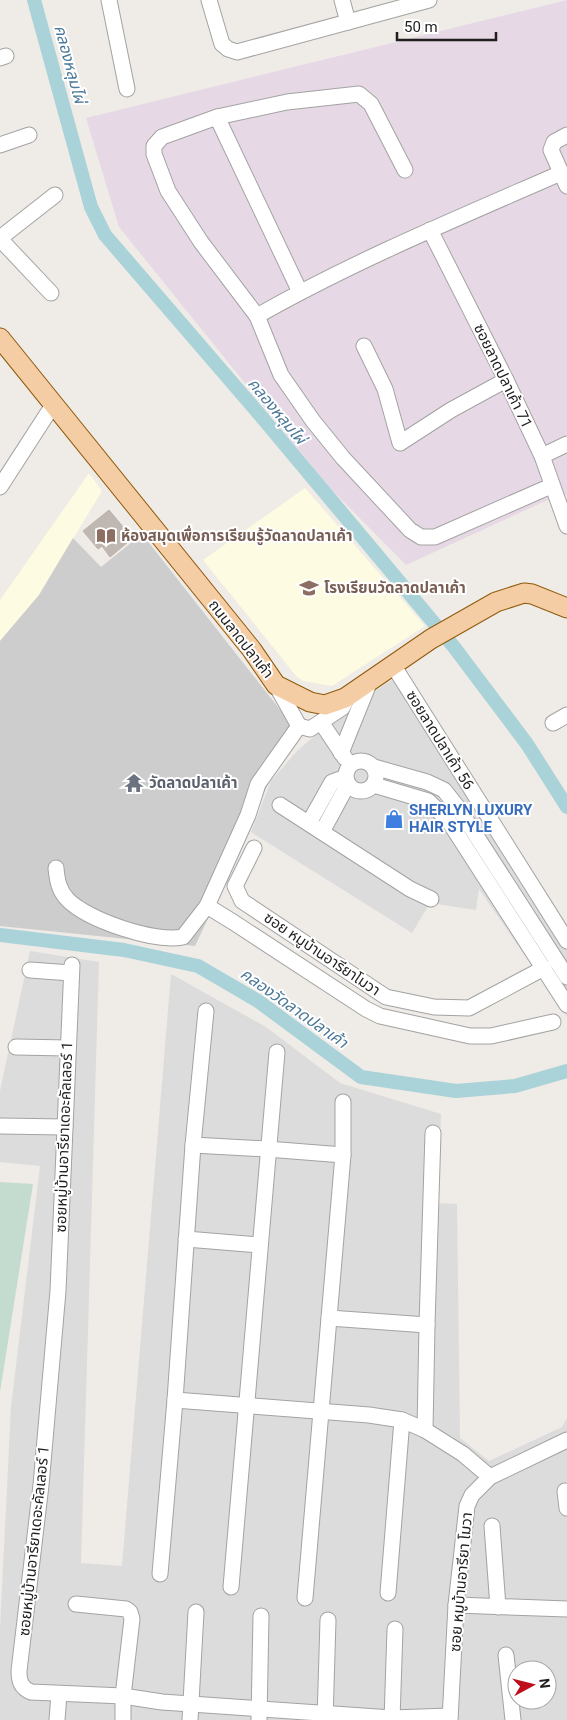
<svg xmlns="http://www.w3.org/2000/svg" width="567" height="1720" viewBox="0 0 567 1720" font-family="Roboto,'Noto Sans Thai',sans-serif">
<style>
.residential{fill:#dddcdc;fill-rule:evenodd}
.industrial{fill:#e7d8e6}
.education{fill:#fdfbe1}
.religious{fill:#cdcdcd}
.wetland{fill:#c4dccf}
.lines{fill:none;stroke-linecap:round;stroke-linejoin:round}
.canal{stroke:#a9d2d9;stroke-width:14}
.building{fill:#bfb7b2;stroke:#bfb1a9}
.minor-casing{stroke:#a3a3a3;stroke-width:17}
.major-casing{stroke:#8f5a0b;stroke-width:21}
.minor{stroke:#fff;stroke-width:15}
.major{stroke:#f5cda4;stroke-width:19}
.labels{text-anchor:middle;dominant-baseline:central;stroke-width:4;stroke-linejoin:round;paint-order:stroke}
.street-label{font-size:15px;fill:#1f1f1f;stroke:#fff}
.education-label{font-size:15px;font-weight:bold;fill:#785e54;stroke:#fff;text-anchor:start}
.worship-label{font-size:15px;font-weight:bold;fill:#5b616d;stroke:#fff;text-anchor:start}
.shop-label{font-size:15px;font-weight:bold;fill:#366cbe;stroke:#fff;text-anchor:start}
.water-label{font-size:16px;font-style:italic;fill:#4c7899;stroke:#fff}
</style>
<rect width="100%" height="100%" fill="#efebe6"/>
<!-- residential -->
<g class="residential">
<polygon points="396,677 567,947 567,1017 479,889 476,910 430,903 412,933 251,832 271,781 297,751 334,719"/>
<path d="M30,951L99,962L81,1563L122,1566L171,974L266,1027L340,1083L441,1114L438,1203L457,1204L460,1438L489,1461L562,1427L567,1418V1720H0V1628L11,1407L40,1166L0,1162V1091ZM517,1670H547V1700H517Z"/>
</g>
<!-- industrial -->
<polygon class="industrial" points="567,0 567,495 543,502 406,565 328,486 119,227 86,118"/>
<!-- education -->
<g class="education">
<polygon points="89,473 102,491 39,595 0,641 0,600"/>
<polygon points="305,488 425,626 332,686 303,681 296,676 203,560"/>
</g>
<!-- religious -->
<polygon class="religious" points="142,534 292,725 245,840 195,946 0,926 0,641 39,595 73,538 101,567"/>
<!-- wetland -->
<polygon class="wetland" points="0,1182 33,1184 0,1392"/>
<g class="lines">
<!-- canal -->
<g class="canal">
<polyline points="34,0 91,207 105,235 260,415 454,647 527,744 567,807"/>
<polyline points="0,935 124,950 198,966 258,1001 361,1077 456,1091 515,1086 567,1071"/>
</g>
</g>
<!-- building -->
<polygon class="building" points="109,510 124,528 119,531 128,542 110,557 102,546 98,549 83,531"/>
<g class="lines">
<!-- minor casing -->
<g class="minor-casing">
<g id="minor">
<polyline points="109,0 127,89"/>
<polyline points="209,0 222,44 228,49 237,52 429,0"/>
<polyline points="342,0 348,22"/>
<polyline points="0,58 6,56"/>
<polyline points="217,117 300,292"/>
<polyline points="567,135 554,142 551,150 567,186"/>
<polyline points="0,145 29,135"/>
<polyline points="405,170 371,104 359,94 287,102 217,117 162,137 154,146 154,154 168,191 201,242 257,316 281,375 313,421 343,458 410,530 421,537 435,537 551,486"/>
<polyline points="430,230 506,380 542,456 567,526"/>
<polyline points="0,238 55,195"/>
<polyline points="0,239 51,293"/>
<path d="M257,316C354,261 458,218 561,173"/>
<polyline points="364,346 385,389 400,443 451,410 506,380"/>
<polyline points="542,456 567,444"/>
<polyline points="0,487 53,405"/>
<polyline points="393,665 567,941"/>
<polyline points="276,685 299,726 310,729 342,708 349,695"/>
<polyline points="321,722 345,758"/>
<polyline points="553,723 567,715"/>
<polyline points="341,753 370,681"/>
<circle cx="361" cy="776" r="15"/>
<polyline points="374,767 427,782 444,790 459,809 567,977"/>
<polyline points="374,785 428,801 448,820 567,1005"/>
<polyline points="280,805 410,889 431,899"/>
<polyline points="309,823 332,782 346,777"/>
<polyline points="322,832 348,784"/>
<polyline points="254,848 235,886 242,901 386,997 434,1007 469,1008 544,968"/>
<path d="M56,868C57,880 59,891 68,900C88,920 155,943 183,937L207,906L248,815L258,784L299,726"/>
<polyline points="207,906 233,922 366,1009 380,1016 470,1036 491,1036 553,1022"/>
<path d="M72,965L58,1291L41,1485L19,1671C19,1681 21,1688 31,1692L123,1696L162,1702L392,1718L450,1716"/>
<polyline points="30,970 71,973"/>
<polyline points="16,1047 68,1048"/>
<polyline points="0,1126 65,1127"/>
<polyline points="193,1145 267,1149 343,1155"/>
<polyline points="186,1239 260,1245"/>
<polyline points="329,1318 427,1325"/>
<polyline points="175,1400 369,1415 402,1420 425,1430 463,1454 490,1477"/>
<polyline points="425,1430 427,1325 433,1133"/>
<polyline points="565,1491 567,1508"/>
<polyline points="492,1526 498,1607"/>
<polyline points="160,1574 175,1400 193,1145 206,1011"/>
<polyline points="231,1587 277,1052"/>
<polyline points="388,1593 402,1420"/>
<polyline points="305,1598 343,1155 343,1102"/>
<polyline points="76,1604 126,1609 130,1612 132,1619 123,1696 123,1720"/>
<polyline points="456,1605 567,1609"/>
<polyline points="506,1655 513,1720"/>
<polyline points="57,1720 59,1694"/>
<polyline points="190,1720 196,1612"/>
<polyline points="259,1720 261,1616"/>
<polyline points="325,1720 328,1620"/>
<polyline points="392,1720 395,1629"/>
<polyline points="450,1720 456,1605 467,1506 472,1495 490,1477 567,1440"/>
</g>
</g>
<!-- major casing -->
<g class="major-casing">
<polyline id="major" points="0,338 252,650 276,685 310,702 325,705 345,698 431,639 496,602 524,593 532,594 567,608"/>
</g>
<!-- minor -->
<use href="#minor" class="minor"/>
<!-- major -->
<use href="#major" class="major"/>
</g>
<!-- icons -->
<defs>
<g id="library-bare" transform="scale(1.5)"><path d="M-6-4Q-3-5.5-.7-3.5V5Q-3 3-6 4ZM6-4Q3-5.5 .7-3.5V5Q3 3 6 4Z" fill="#8d6e63" stroke="#fff" stroke-width="2.5" paint-order="stroke"/></g>
<g id="school-bare" transform="scale(1.5)"><path d="M0-5L7-2L0 1L-7-2ZM-4 1L0 2.5L4 1V4Q0 6-4 4Z" fill="#8d6e63" stroke="#fff" stroke-width="2.5" paint-order="stroke"/></g>
<g id="temple-bare" transform="scale(1.5)"><path d="M0-6L5-2H3V0L6.5 2.5H4V6H1.5V3h-3V6H-4V2.5H-6.5L-3 0V-2H-5Z" fill="#6b7280" stroke="#fff" stroke-width="2.5" paint-order="stroke"/></g>
<g id="shop-bare" transform="scale(1.5)"><path d="M-5-2.5h2.3a2.7 3.5 0 0 1 5.4 0H5L5.5 6h-11ZM-1.5-2.5h3a1.5 2.3 0 0 0-3 0Z" fill="#3f7fe0" stroke="#fff" stroke-width="2.5" paint-order="stroke"/></g>
</defs>
<g fill-rule="evenodd">
<use href="#library-bare" x="106" y="536"/>
<use href="#school-bare" x="309" y="588"/>
<use href="#temple-bare" x="134" y="783"/>
<use href="#shop-bare" x="394" y="819"/>
</g>
<g class="labels">
<!-- street labels -->
<g class="street-label">
<text transform="translate(503 376) rotate(64)">ซอยลาดปลาเค้า 71</text>
<text transform="translate(241 639) rotate(52)">ถนนลาดปลาเค้า</text>
<text transform="translate(440 740) rotate(58)">ซอยลาดปลาเค้า 56</text>
<text transform="translate(322 954) rotate(34)">ซอย หมูบ้านอารียาโมวา</text>
<text transform="translate(64 1137) rotate(-88)">ซอยหมู่บ้านอารียาเดอะคัลเลอร์ 1</text>
<text transform="translate(34 1541) rotate(-84)">ซอยหมู่บ้านอารียาเดอะคัลเลอร์ 1</text>
<text transform="translate(461 1582) rotate(-85)">ซอย หมูบ้านอารียา โมวา</text>
</g>
<!-- education labels -->
<g class="education-label">
<text x="121" y="536">ห้องสมุดเพื่อการเรียนรู้วัดลาดปลาเค้า</text>
<text x="324" y="588">โรงเรียนวัดลาดปลาเค้า</text>
</g>
<!-- worship labels -->
<g class="worship-label">
<text x="149" y="783">วัดลาดปลาเค้า</text>
</g>
<!-- shop labels -->
<g class="shop-label">
<text x="409" y="810">SHERLYN LUXURY<tspan x="409" dy="17">HAIR STYLE</tspan></text>
</g>
<!-- water labels -->
<g class="water-label">
<text transform="translate(70 64) rotate(75)">คลองหลุมไผ่</text>
<text transform="translate(277 411) rotate(50)">คลองหลุมไผ่</text>
<text transform="translate(294 1008) rotate(35)">คลองวัดลาดปลาเค้า</text>
</g>
</g>
<!-- north arrow -->
<g transform="translate(532 1685) rotate(83)"><circle r="24" fill="#ffffff" stroke="#a5a5a5"/>
<path d="M0-4L9 19L0 12L-9 19Z" fill="#bf0e1b"/>
<text y="-8" font-size="14" font-weight="bold" text-anchor="middle" fill="#1f1f1f">N</text>
</g>
<!-- scale -->
<path d="M397 32v8h99v-8" fill="none" stroke="#1f1f1f" stroke-width="2.5"/>
<text x="404" y="32" font-size="15" fill="#1f1f1f" stroke="#ffffff" stroke-width="4" paint-order="stroke">50 m</text>
</svg>
